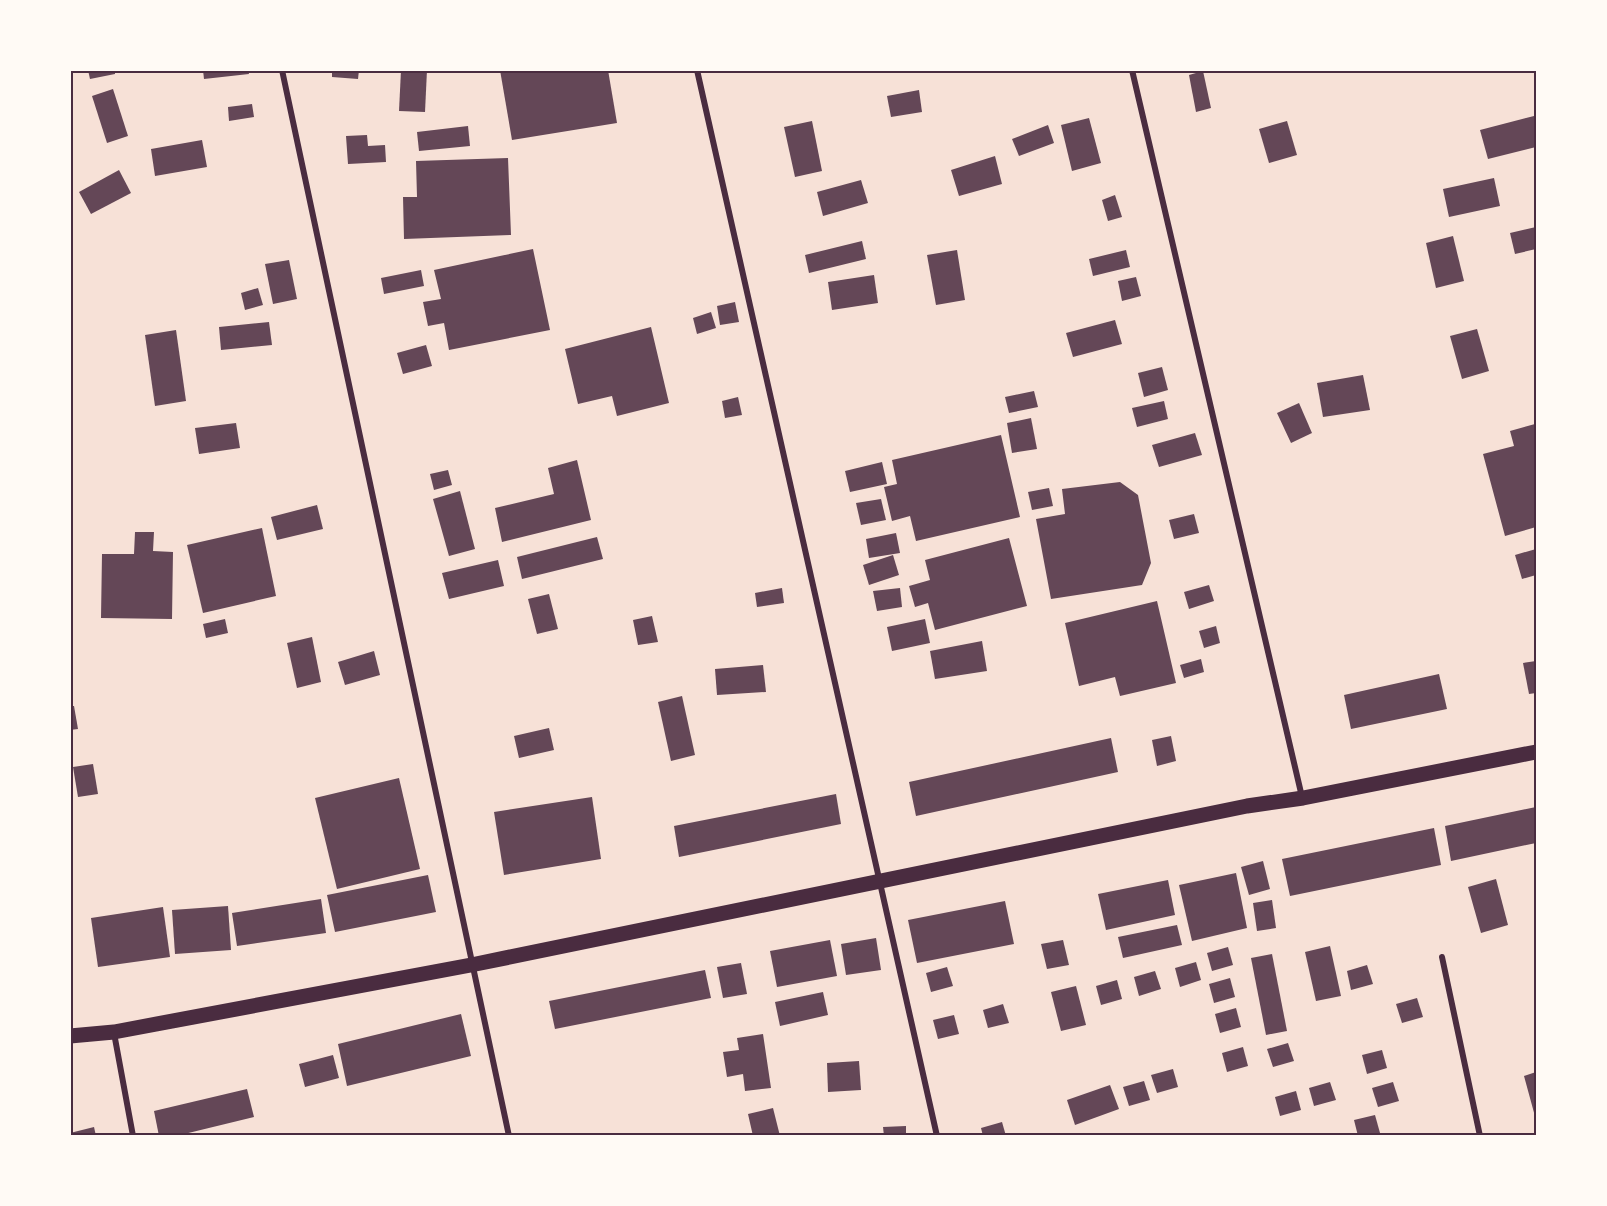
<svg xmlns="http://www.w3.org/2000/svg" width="1607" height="1206" viewBox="0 0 1607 1206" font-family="Rubik,sans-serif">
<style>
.building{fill:#644757}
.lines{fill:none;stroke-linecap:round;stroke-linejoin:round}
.minor{stroke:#4a2c40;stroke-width:6}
.primary{stroke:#4a2c40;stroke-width:15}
.neatline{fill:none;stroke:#4a2c40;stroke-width:2}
</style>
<rect width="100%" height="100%" fill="#f7e1d7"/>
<!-- building -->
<g class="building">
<polygon points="88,70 115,70 115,74 90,79"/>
<polygon points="203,70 248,70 249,74 204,79"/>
<polygon points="332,70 359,70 358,79 332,77"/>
<polygon points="401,70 427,70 425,112 399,111"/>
<polygon points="500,70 608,70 617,123 512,140"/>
<polygon points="1203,71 1211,108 1196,112 1189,75"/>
<polygon points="113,89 128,136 107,143 92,96"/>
<polygon points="919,90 922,112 891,117 887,96"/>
<polygon points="252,104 254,117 229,121 228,107"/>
<polygon points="1534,116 1536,147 1488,159 1480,130"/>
<polygon points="1089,118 1101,163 1072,171 1061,125"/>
<polygon points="812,121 822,171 795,177 784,127"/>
<polygon points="1287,121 1297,155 1269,163 1259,129"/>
<polygon points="1048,125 1054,143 1019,156 1012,139"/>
<polygon points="468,126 470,146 419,151 417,132"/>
<polygon points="367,135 368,146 385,145 386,162 348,164 346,136"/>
<polygon points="202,140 207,167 155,176 151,149"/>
<polygon points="995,156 1002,184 959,196 951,170"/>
<polygon points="508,158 511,235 404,239 403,197 417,197 416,161"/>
<polygon points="119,170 131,193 91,214 79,192"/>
<polygon points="1494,178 1500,206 1449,217 1443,189"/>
<polygon points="861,180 868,203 823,216 817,192"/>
<polygon points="1115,195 1122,217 1108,221 1102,200"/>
<polygon points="1536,227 1536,249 1515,254 1510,233"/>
<polygon points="1453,236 1464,281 1436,288 1426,243"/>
<polygon points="862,241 866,259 809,273 805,255"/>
<polygon points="533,249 550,330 449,350 444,323 428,326 423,302 441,299 434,270"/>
<polygon points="957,250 965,300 936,305 927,255"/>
<polygon points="1126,250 1130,267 1093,276 1089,259"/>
<polygon points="289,260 297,299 273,304 265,264"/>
<polygon points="421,270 424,286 384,294 381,278"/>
<polygon points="874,275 878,303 832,310 828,282"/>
<polygon points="1136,277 1141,296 1122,301 1118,281"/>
<polygon points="258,288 263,305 245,310 241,293"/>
<polygon points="735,302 739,322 720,325 717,306"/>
<polygon points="711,312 716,328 697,334 693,318"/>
<polygon points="1115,320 1122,344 1073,357 1066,333"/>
<polygon points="269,322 272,345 221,350 219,327"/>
<polygon points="651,327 669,403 617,416 612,396 578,404 565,349"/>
<polygon points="1477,329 1489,371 1462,379 1450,336"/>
<polygon points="176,330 186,401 155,406 145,335"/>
<polygon points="426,345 432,366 403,374 397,353"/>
<polygon points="1162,367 1168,390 1144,397 1138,373"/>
<polygon points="1363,375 1370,410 1323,417 1317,383"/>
<polygon points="1034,391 1038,407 1009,413 1005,397"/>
<polygon points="738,397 742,415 725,418 722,401"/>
<polygon points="1164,401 1168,419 1137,427 1132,408"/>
<polygon points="1299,403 1312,433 1291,443 1277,413"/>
<polygon points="1031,418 1037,449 1012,453 1007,423"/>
<polygon points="236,423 240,448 199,454 195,428"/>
<polygon points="1535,424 1536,527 1505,536 1483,454 1514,446 1510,431"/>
<polygon points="1195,433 1202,455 1159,467 1152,445"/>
<polygon points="1001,435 1020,517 916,541 910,516 892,521 884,487 897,484 892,460"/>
<polygon points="577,460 591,520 502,542 495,508 554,494 548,468"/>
<polygon points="882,462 887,484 850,492 845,471"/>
<polygon points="448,470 452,485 434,490 430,474"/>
<polygon points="1120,482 1138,495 1151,563 1142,585 1051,599 1036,519 1065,514 1062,489"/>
<polygon points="1049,488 1053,506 1032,510 1028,492"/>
<polygon points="460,491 475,549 449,556 433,499"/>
<polygon points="881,499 886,520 861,525 856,503"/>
<polygon points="317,505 323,529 277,540 271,517"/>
<polygon points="1194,514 1199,533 1174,539 1169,520"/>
<polygon points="262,528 276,596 203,613 187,545"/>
<polygon points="135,532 154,532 153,551 173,552 172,619 101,618 102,554 134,554"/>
<polygon points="896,533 900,553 869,558 866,539"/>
<polygon points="597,537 603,559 522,579 517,557"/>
<polygon points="1009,538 1027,606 935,630 928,603 915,607 909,586 930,580 925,560"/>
<polygon points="1536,549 1536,575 1522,579 1515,555"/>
<polygon points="893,555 899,575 869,585 863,565"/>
<polygon points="498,560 504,586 449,599 442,573"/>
<polygon points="1209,585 1214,601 1189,609 1184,592"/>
<polygon points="782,588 784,603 757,607 755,593"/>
<polygon points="900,588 902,607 877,611 873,591"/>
<polygon points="549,594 558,629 537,634 528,599"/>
<polygon points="1157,601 1176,683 1120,696 1115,677 1079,686 1065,623"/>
<polygon points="652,616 658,642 638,645 633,620"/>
<polygon points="225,619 228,633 206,638 203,624"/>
<polygon points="925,619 930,643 892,651 887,627"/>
<polygon points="1216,626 1220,643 1204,648 1199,631"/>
<polygon points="312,637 321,682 297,688 287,643"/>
<polygon points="982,641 987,671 935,679 930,651"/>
<polygon points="374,651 380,675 345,685 338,662"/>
<polygon points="1201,659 1204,672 1184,678 1180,665"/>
<polygon points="1536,661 1536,693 1529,694 1523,663"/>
<polygon points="763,665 766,692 717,695 715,669"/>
<polygon points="1439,674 1447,709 1351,729 1344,695"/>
<polygon points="682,696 695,755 671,761 658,702"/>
<polygon points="70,706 74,706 78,729 70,730"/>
<polygon points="549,728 554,750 519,758 514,736"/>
<polygon points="1171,736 1176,761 1157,766 1152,740"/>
<polygon points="1111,738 1118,772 916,816 909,782"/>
<polygon points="93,764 98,794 78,797 73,767"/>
<polygon points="399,778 420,869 337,889 315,798"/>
<polygon points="836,794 841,824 679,857 674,826"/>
<polygon points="592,797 601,859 504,875 494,812"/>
<polygon points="1536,807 1536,843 1451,861 1445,826"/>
<polygon points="1434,828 1441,865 1290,896 1282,859"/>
<polygon points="1263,861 1270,889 1249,895 1241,867"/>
<polygon points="1236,873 1247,928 1192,941 1179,885"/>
<polygon points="428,875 436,912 335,932 327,895"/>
<polygon points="1496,879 1508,925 1481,933 1468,887"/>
<polygon points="1168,880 1175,915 1106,930 1098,894"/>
<polygon points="321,899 326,933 237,946 232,913"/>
<polygon points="1272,900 1276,928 1257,931 1253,903"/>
<polygon points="1005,901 1014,944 917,963 908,920"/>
<polygon points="228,906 231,950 175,954 172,910"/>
<polygon points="163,907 170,957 98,967 91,918"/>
<polygon points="1177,925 1182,945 1123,958 1118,937"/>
<polygon points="876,938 881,970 846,975 841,944"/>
<polygon points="830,940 837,976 777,987 770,951"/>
<polygon points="1063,940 1069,965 1047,969 1041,944"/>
<polygon points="1330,946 1341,996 1316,1001 1305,952"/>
<polygon points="1228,947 1233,965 1212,971 1207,953"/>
<polygon points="1272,954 1287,1031 1266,1035 1251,958"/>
<polygon points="1196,962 1201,980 1180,987 1175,968"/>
<polygon points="741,963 747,994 723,998 717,967"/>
<polygon points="1367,965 1373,984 1351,990 1347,971"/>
<polygon points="947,967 953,986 931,992 926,973"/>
<polygon points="705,970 711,998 555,1029 549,1001"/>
<polygon points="1155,971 1161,989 1139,996 1134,977"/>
<polygon points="1230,978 1235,997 1214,1003 1209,984"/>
<polygon points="1117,980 1122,999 1101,1005 1096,986"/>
<polygon points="1076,986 1086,1025 1061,1031 1051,992"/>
<polygon points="823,992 828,1015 780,1026 775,1002"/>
<polygon points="1417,998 1423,1017 1402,1023 1396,1004"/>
<polygon points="1003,1004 1009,1023 988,1028 983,1010"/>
<polygon points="1236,1008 1241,1027 1220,1033 1215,1014"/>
<polygon points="461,1014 471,1056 347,1086 338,1044"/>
<polygon points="954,1015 959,1034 938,1039 933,1020"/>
<polygon points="763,1034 771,1088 745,1091 743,1074 727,1077 723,1052 739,1050 737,1038"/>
<polygon points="1288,1043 1294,1061 1273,1067 1267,1049"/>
<polygon points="1243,1047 1248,1066 1227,1072 1222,1053"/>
<polygon points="1382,1050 1387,1068 1367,1074 1362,1055"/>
<polygon points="333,1055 339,1078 305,1087 299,1064"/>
<polygon points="859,1061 861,1090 828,1092 827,1063"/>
<polygon points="1173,1069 1178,1087 1157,1093 1151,1075"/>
<polygon points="1536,1072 1536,1120 1524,1076"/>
<polygon points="1144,1081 1150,1100 1129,1106 1123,1087"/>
<polygon points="1330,1082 1336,1100 1314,1106 1309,1088"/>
<polygon points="1393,1082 1399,1101 1378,1107 1372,1088"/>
<polygon points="1110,1085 1119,1109 1075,1125 1067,1100"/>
<polygon points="247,1089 254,1117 176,1136 159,1136 154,1111"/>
<polygon points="1296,1091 1301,1110 1280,1116 1275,1097"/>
<polygon points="773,1108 780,1136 753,1136 748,1114"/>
<polygon points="1375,1115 1380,1133 1358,1136 1354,1120"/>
<polygon points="1002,1122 1006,1136 983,1136 981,1128"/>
<polygon points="906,1126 906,1136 884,1136 883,1127"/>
<polygon points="94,1127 96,1136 70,1136 70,1133"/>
</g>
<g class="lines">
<!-- minor -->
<g class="minor">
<polyline points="282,70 509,1136"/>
<polyline points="697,70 937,1136"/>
<polyline points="1132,70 1302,797"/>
<polyline points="1442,957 1480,1136"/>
<polyline points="114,1033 133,1136"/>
</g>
<!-- primary -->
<polyline class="primary" points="70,1036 114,1032 471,965 1247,806 1303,798 1536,752"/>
</g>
<!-- border -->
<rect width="1607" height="1206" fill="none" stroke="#fffaf5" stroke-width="144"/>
<rect x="72" y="72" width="1463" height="1062" class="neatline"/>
</svg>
